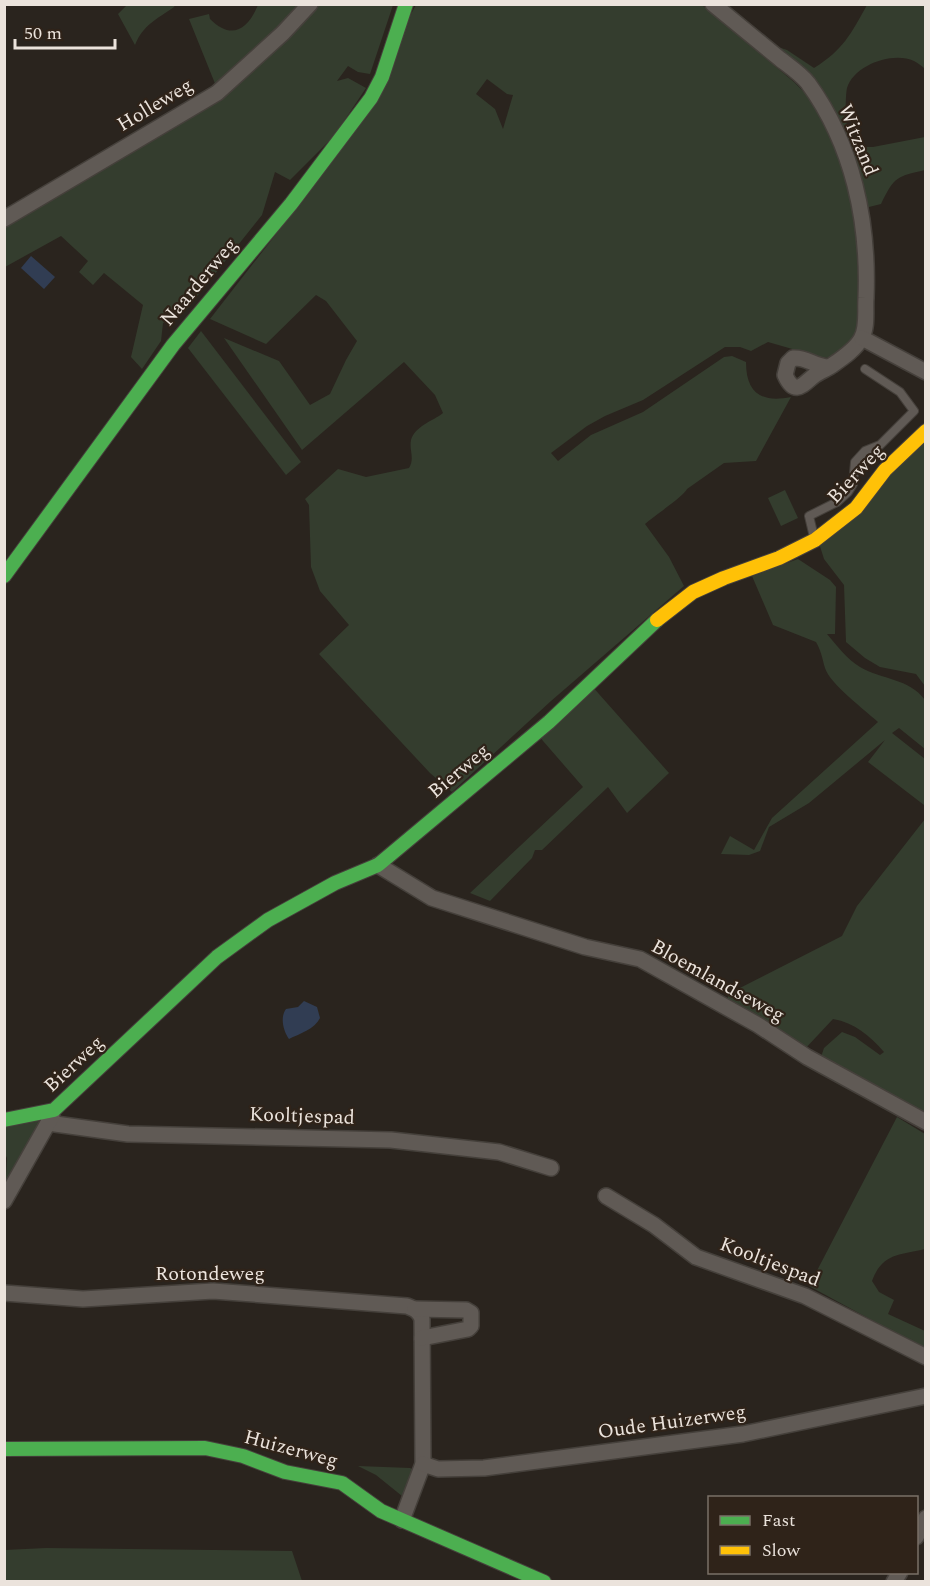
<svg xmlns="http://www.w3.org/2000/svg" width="930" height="1586" viewBox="0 0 930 1586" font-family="Spectral,serif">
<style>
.green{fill:#343d2e;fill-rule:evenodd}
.water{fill:#313d53}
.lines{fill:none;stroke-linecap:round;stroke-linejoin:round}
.lane-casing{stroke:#45403b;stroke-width:10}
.street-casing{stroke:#45403b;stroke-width:18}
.fast-casing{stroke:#45403b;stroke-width:16}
.slow-casing{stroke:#45403b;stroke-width:16}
.lane{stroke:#605a55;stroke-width:8}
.street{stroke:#605a55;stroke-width:15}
.fast{stroke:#4caf50;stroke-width:14}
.slow{stroke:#ffc107;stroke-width:14}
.labels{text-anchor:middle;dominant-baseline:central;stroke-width:4.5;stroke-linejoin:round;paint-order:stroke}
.street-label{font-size:20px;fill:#ebe3dc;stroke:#2f2319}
</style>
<rect width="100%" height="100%" fill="#2a241e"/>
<!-- green -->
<g class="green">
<path d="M127,5V4L175,5L174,7C157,19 143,25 135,45L118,14Z"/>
<path d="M258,5H303L216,86L189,19L209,14L210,19C232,41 248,29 258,5Z"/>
<polygon points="317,5 393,5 370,74 358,72 348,66 337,81 348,78 366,88 334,136 290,180 275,172 262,215 187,309 163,323 161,341 142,369 131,357 143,305 104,273 93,285 79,272 88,261 61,236 5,267 4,226 216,100"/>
<path d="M416,5H702L794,82L809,97L821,116L837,145L859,223L860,326L851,347L829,358L820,357L768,342L751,351L740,347H725L643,400L605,416L587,426L551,453L558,461L591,435L643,412L724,357L732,356L746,362C746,393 761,403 791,397L756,461L724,463L687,489C685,495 653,517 645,524L669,557L684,586L551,701L452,792L430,773L319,654L349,625L320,591L311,567L309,505L305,499L338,469L366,477L409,468C415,458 409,451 411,440C415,426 433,421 443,413L435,395L404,362L302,450L224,338L279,361L310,405L330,394L346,360L357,341L326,301L316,295L266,344L210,319L315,184ZM487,79L507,94L513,95L503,129L495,109L476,94Z"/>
<path d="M867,5H925V69C922,66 918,63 914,61C893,51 854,65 847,88C845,98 845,129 850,139C852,143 856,145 860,147H873L925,137V170C896,177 895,176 881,204L865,208L846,143L773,50L778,47L787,50L814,68C843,50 851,34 867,5Z"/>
<polygon points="201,331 301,462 286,475 188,348"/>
<polygon points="925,436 925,686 916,674 880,667 865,658 846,642 844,585 824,559 819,543"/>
<polygon points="785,490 798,518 781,526 768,498"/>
<path d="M798,559L830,580L836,587L835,634H827C837,646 847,659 860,667C882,680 909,678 925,700V749L899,728L892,733L925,759V802L924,805L868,762L885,740L809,803L769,827L760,851L749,855L721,854L730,836L754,850L772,818L878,722C865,710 830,684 825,668C822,658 822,653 816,642L773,625L752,576Z"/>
<polygon points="591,685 669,773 627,813 608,787 542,850 535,850 532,858 490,901 470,893 583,787 537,734"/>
<path d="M925,819V1119L820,1060L824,1048L842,1032L855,1037L880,1055L884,1052C869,1035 855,1023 833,1019L803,1051L725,1003L730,993L842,936L857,906Z"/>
<path d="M897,1117L925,1134V1249C900,1255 882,1253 872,1281L879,1292L894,1300L888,1314L925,1331V1349L809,1286Z"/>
<polygon points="44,1118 5,1194 7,1158 5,1154 5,1124"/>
<polygon points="358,1466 410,1468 414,1470 407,1500 376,1475"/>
<polygon points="46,1548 292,1551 302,1581 5,1581 5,1550"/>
</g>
<!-- water -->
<g class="water">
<polygon points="31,256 55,277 44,289 21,268"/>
<path d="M304,1001L317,1007L320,1018C315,1029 299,1034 289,1039C283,1031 280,1017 286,1009L298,1007Z"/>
</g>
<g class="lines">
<!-- lane casing -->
<g class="lane-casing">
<polyline id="lane" points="814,537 809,516 837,502 848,492 853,484 855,462 865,451 880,445 914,411 900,392 865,369"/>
</g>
<!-- street casing -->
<g class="street-casing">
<g id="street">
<path d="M713,4C736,23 758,41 780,59C789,66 801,74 808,83C853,145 869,222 866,298C865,310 868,328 861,339C855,350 841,359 831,366C826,369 820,372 815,375C804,383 795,398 785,375L788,363L793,358C808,357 812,366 829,367"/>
<polyline points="4,219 217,93 283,33 310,4"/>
<polyline points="862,338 926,372"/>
<polyline points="378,865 432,898 585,947 640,959 758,1025 807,1057 926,1122"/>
<polyline points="48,1123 128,1134 391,1140 499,1152 551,1168"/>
<polyline points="606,1196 654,1225 696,1257 805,1296 926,1357"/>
<polyline points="4,1201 52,1116"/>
<path d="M4,1293L83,1299L213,1291L407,1306C415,1309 419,1311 422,1319L423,1464L402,1520"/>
<polyline points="415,1309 466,1310 471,1313 471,1326 468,1329 422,1338"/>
<polyline points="423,1464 438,1469 484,1468 743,1434 926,1396"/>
<polyline points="916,1537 926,1518"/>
<polyline points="894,1582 900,1572"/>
</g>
</g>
<!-- fast casing -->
<g class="fast-casing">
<g id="fast">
<polyline points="4,576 173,345 291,204 371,98 382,77 406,4"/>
<polyline points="4,1120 54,1110 217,957 268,920 335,883 378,865 549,722 657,620"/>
<polyline points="4,1449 205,1448 243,1456 285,1472 342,1483 381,1511 544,1582"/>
</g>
</g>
<!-- slow casing -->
<g class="slow-casing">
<polyline id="slow" points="657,620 693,592 724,578 779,558 815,540 856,508 885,470 926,431"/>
</g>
<!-- lane -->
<use href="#lane" class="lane"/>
<!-- street -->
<use href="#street" class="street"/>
<!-- fast -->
<use href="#fast" class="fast"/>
<!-- slow -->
<use href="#slow" class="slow"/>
</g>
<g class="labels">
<!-- street labels -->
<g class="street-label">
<text transform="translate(155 105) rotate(-31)">Holleweg</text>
<text transform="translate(858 140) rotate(68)">Witzand</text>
<text transform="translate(199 282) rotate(-50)">Naarderweg</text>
<text transform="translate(856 474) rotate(-47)">Bierweg</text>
<text transform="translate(459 771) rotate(-40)">Bierweg</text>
<text transform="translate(718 981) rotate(29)">Bloemlandseweg</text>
<text transform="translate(74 1064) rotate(-43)">Bierweg</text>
<text transform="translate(302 1116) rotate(2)">Kooltjespad</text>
<text transform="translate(770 1262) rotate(21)">Kooltjespad</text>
<text x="210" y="1274">Rotondeweg</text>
<text transform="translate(672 1422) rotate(-8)">Oude Huizerweg</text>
<text transform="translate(291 1449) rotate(15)">Huizerweg</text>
</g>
</g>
<!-- border -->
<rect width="930" height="1586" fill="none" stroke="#ebe3dc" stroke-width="12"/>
<!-- legend -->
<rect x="708" y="1496" width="210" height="78" fill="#2f2319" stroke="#7a7067" stroke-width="1.5"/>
<rect x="720" y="1516" width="30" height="9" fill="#4caf50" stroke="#7a7067" stroke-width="1.5"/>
<text x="762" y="1526" font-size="18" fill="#ebe3dc">Fast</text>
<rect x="720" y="1546" width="30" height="9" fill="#ffc107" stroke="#7a7067" stroke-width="1.5"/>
<text x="762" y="1556" font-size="18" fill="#ebe3dc">Slow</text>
<!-- scale -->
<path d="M15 39v9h100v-9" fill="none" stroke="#ebe3dc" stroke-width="3"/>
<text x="24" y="39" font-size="18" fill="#ebe3dc" stroke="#2f2319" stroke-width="4.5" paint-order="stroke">50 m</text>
</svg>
